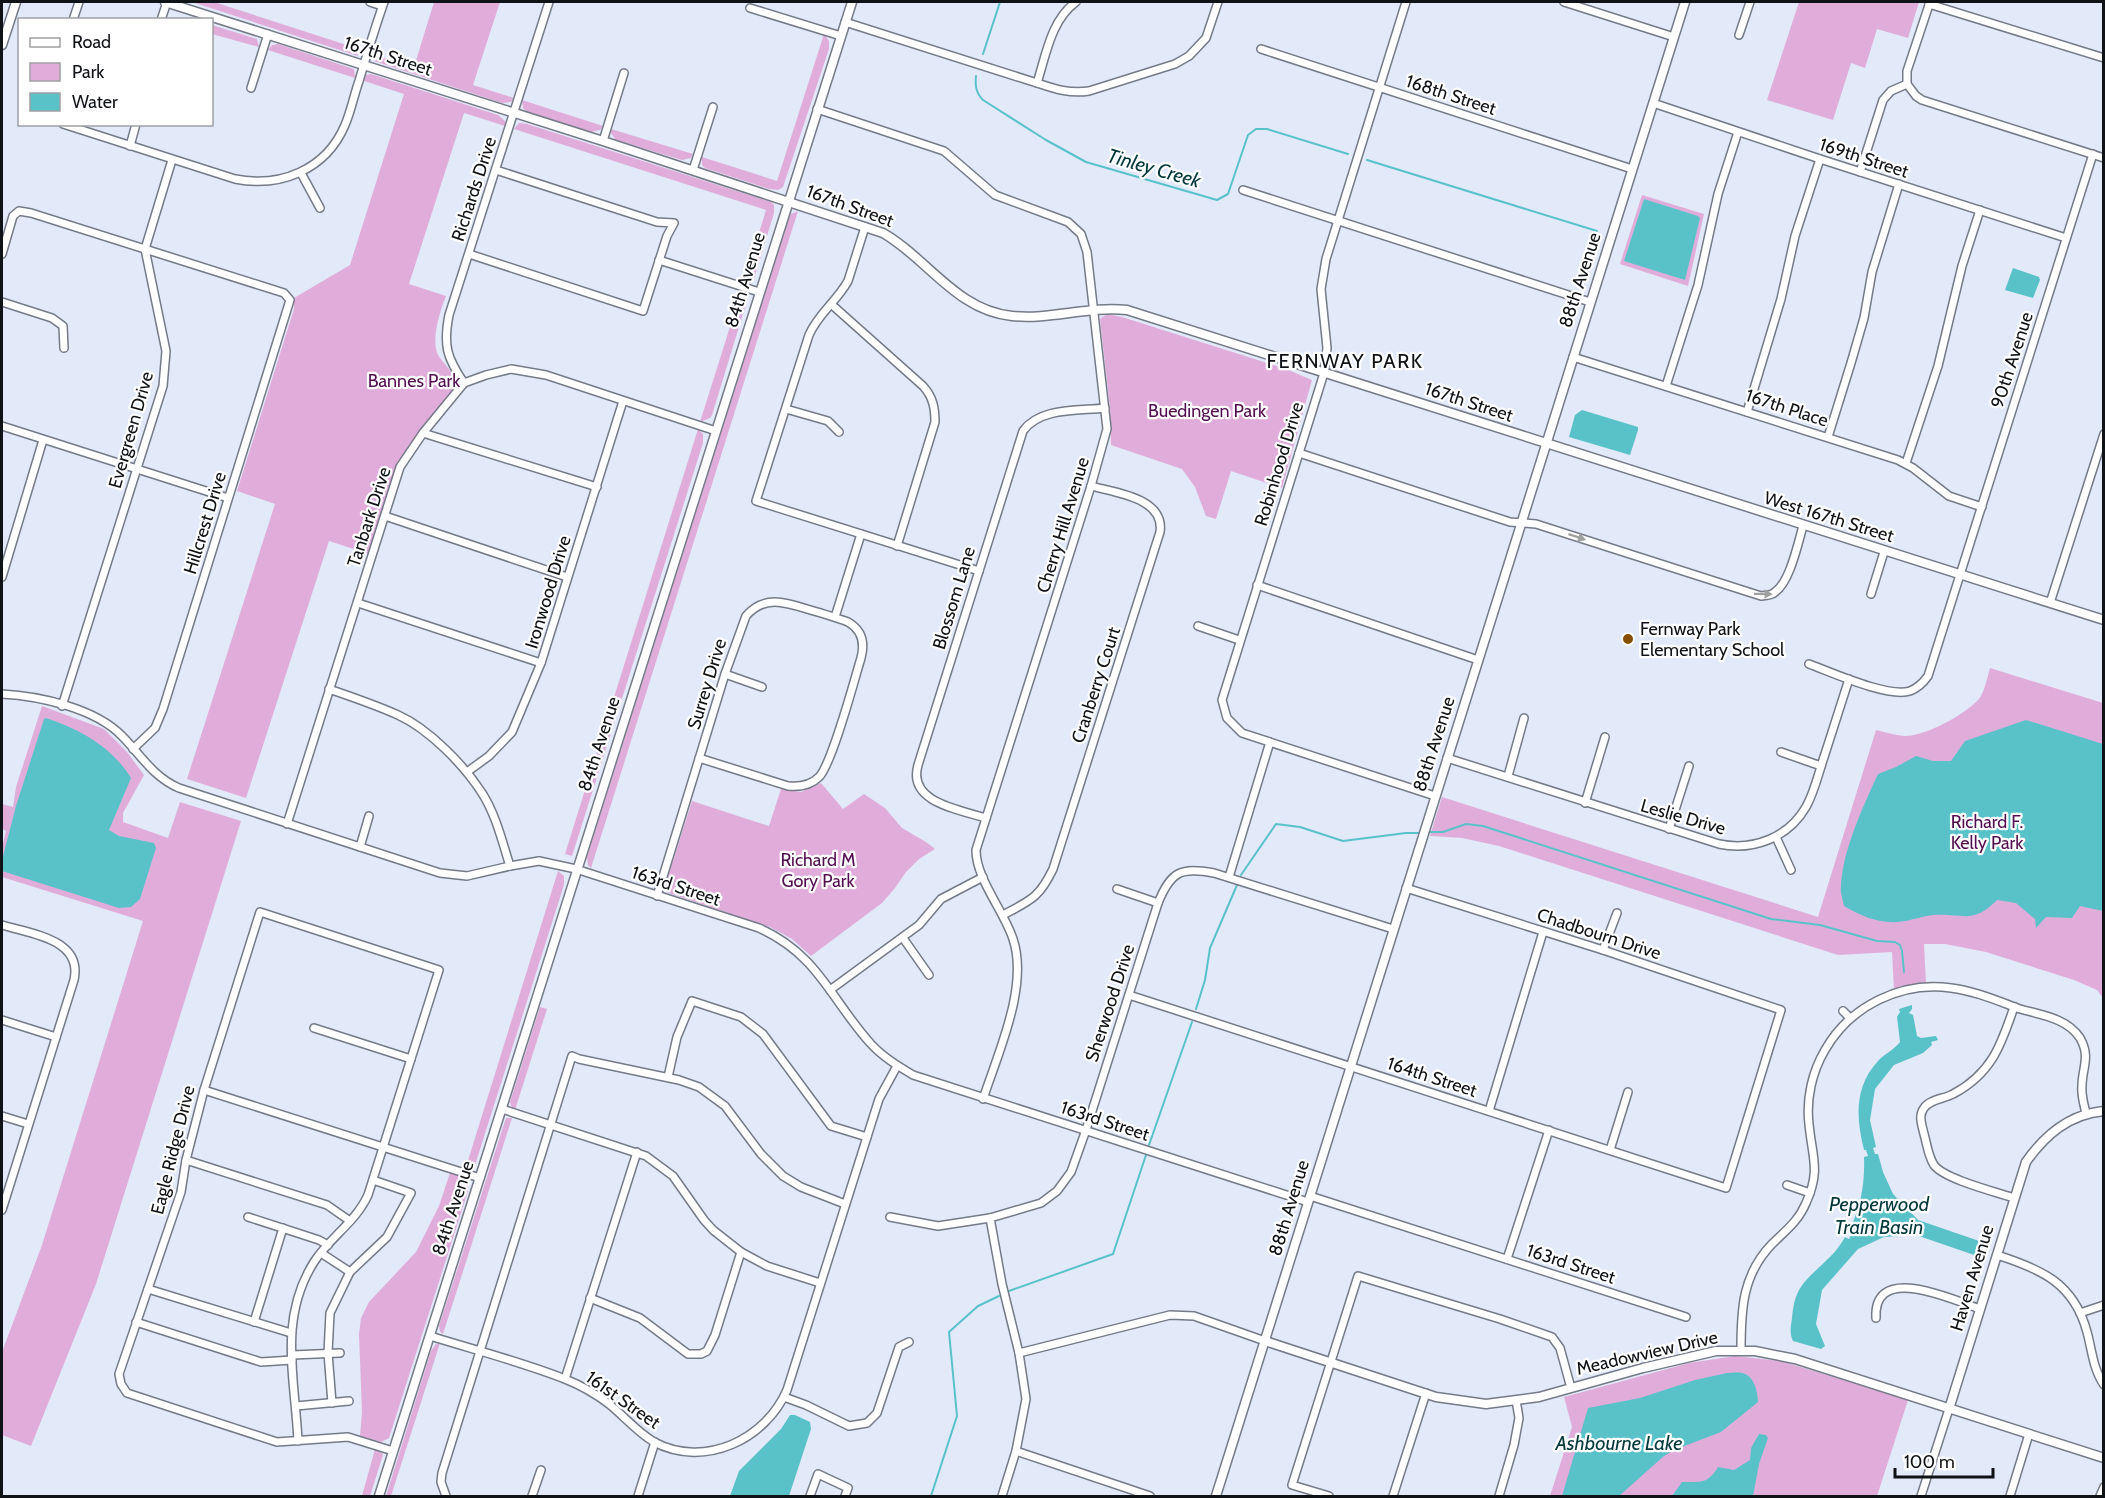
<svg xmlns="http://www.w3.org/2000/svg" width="2105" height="1498" viewBox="0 0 2105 1498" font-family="Cabin,sans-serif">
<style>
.green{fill:#e0addb}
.water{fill:#59c2c9}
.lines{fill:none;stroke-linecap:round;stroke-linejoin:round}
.stream{stroke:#59c2c9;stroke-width:2}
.minor-casing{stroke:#747a87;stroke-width:10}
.tertiary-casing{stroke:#747a87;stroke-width:11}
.minor{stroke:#fff;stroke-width:7}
.tertiary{stroke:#fff;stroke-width:8}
.oneway{fill:#9fa0a2}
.poi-dot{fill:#864f00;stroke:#fff;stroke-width:2}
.labels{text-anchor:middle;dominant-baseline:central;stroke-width:4.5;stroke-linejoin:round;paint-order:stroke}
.street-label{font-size:18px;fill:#0f1217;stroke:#fff}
.park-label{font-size:18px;fill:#520e50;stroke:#fff}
.poi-label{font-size:18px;fill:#0f1217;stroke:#fff;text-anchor:start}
.water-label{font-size:20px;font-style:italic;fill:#04393c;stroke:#fff}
.neighbourhood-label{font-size:20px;letter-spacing:1.5px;fill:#0f1217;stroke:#fff}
</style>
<rect width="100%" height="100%" fill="#e2e9f8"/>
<!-- green -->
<g class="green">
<polygon points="192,2 214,2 359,49 358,56"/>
<polygon points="434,2 500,2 473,85 514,98 511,102 502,103 374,61 372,54 414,67"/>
<polygon points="1799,2 1919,2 1908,38 1877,29 1865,68 1851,63 1833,120 1767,100"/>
<polygon points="212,25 257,39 259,47 212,34"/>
<polygon points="824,34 829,41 829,49 783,187 778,190 769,189 705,168 702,165 702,157 777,181"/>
<polygon points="278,44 351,68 354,69 355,78 268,50 272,45"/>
<path d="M371,74L498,115L505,121V126L464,113L409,284L446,296C440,311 429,344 440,358C446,366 456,375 457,386L442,403L402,460L369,554L329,541L246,798L187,779L275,504L237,491L294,309V298L350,265L404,94L364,81L366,75Z"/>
<polygon points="522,100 603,126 600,130 591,132 526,111 523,108"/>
<polygon points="519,123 527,124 771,202 774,205 774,213 754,279 752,282 744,282 766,210 514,129"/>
<polygon points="611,129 693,154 691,158 682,160 616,140 611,133"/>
<polygon points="1642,195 1704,214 1688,286 1620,264"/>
<polygon points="798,211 591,868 588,865 587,857 789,218 791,214"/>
<polygon points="741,292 745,295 746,304 712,415 710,418 700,422"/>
<polygon points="1107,314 1122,317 1286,369 1312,380 1282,488 1231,471 1216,519 1206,516 1195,487 1182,469 1111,445 1110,409 1100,319"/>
<polygon points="698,429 703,434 703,443 572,856 565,854"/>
<path d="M1990,668L2103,703V998L2097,990L2074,980L1986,952L1945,944H1924L1926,983L1894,989L1892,952L1838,955L1499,846L1462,838L1430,836L1442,797L1818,917L1876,730C1885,732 1895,735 1904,736C1924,737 1966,714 1979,699C1985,691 1987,678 1990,668Z"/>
<polygon points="42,706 104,729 127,752 144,775 123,813 123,822 168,838 180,802 241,821 96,1284 31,1446 2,1435 2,1352 42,1245 143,921 2,877 2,848 6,831 2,829 2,804 13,807 16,787"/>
<polygon points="821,783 843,809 864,794 885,808 902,828 926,842 935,849 919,859 906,872 895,888 882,903 811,956 792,939 772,928 666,892 665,886 692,801 769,826 781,789 801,792"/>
<polygon points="558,871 564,876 564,885 475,1165 470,1168 466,1167"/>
<polygon points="540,1007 547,1009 515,1110 512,1108 510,1102"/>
<polygon points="506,1118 512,1118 443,1334 440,1332 439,1326"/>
<polygon points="450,1173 466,1179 468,1181 468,1191 389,1438 381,1442 360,1436 362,1412 359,1334 361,1318 369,1302 416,1252 439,1206"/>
<polygon points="440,1343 391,1496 386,1496 431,1351 436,1344"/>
<polygon points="1735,1356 1781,1361 1908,1400 1877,1496 1550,1496 1572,1427 1564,1397 1689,1363"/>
<polygon points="375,1449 383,1454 382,1458 370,1496 362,1496"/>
</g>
<!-- water -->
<g class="water">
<polygon points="1644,199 1698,216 1700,218 1685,280 1624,261"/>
<polygon points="2013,268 2039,277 2040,280 2033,298 2005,290"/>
<polygon points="1582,410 1638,427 1638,430 1630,455 1569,437 1575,415"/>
<path d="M46,718C80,729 112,747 131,778L109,830L119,836L154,843L156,848L140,899L131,907L119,908L2,871V860L16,806L44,719Z"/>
<path d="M2026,720L2103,744V911L2080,906L2072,918L2046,917L2036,928L2035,919L2016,903L1997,900C1972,925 1964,913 1933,915C1924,916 1915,919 1906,921C1883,925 1864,918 1844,906C1843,900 1840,893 1841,887C1842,851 1863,807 1878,774L1896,767L1916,756L1933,761H1951L1965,741Z"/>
<path d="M1912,1005V1009L1909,1013L1913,1015L1917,1036L1921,1038L1936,1036L1938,1040L1931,1042L1932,1045L1923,1053L1894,1065L1875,1089L1870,1120L1876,1147L1873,1148L1875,1154H1878L1883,1172L1893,1194L1918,1220L1985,1243L1982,1252L1977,1256L1916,1235L1884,1237L1858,1249L1822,1290L1816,1324L1825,1346L1821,1349L1793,1341C1789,1333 1791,1326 1792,1318C1793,1309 1794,1299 1799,1290C1810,1271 1833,1260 1845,1237L1849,1239L1853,1231L1850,1229C1861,1206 1865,1183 1864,1157L1868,1156L1866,1150H1864C1856,1118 1854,1087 1878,1061C1884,1054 1894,1050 1900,1042L1897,1017L1900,1012L1899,1009Z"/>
<path d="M1727,1373C1731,1373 1737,1372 1742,1373C1754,1375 1758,1392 1758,1402L1721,1432L1674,1450L1664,1456L1619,1496H1562L1588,1408L1640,1398L1695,1380Z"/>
<polygon points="790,1415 795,1415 810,1422 811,1429 789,1496 730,1496 739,1471 781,1429"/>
<path d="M1759,1434L1766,1435L1768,1438L1759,1464L1753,1496H1672L1682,1482C1701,1482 1708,1484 1718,1467L1734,1470L1750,1460L1751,1448Z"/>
</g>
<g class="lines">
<!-- stream -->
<g class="stream">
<polyline points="983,54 1000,2"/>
<path d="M976,76C975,86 976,93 983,100L1046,140L1086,162L1217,200L1228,194L1248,135L1256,129H1267L1348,154"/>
<polyline points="1367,160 1597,231"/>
<polyline points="1427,832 1443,832 1466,824 1483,826 1771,919 1820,925 1877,941 1895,942 1900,945 1902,951 1904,972"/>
<polyline points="1241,875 1276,824 1300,827 1343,841 1406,833 1422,833"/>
<polyline points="1196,1009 1205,980 1210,948 1237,885"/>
<polyline points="1149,1145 1192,1022"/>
<polyline points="1009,1291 1113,1254 1146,1155"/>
<polyline points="931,1496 957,1416 949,1332 978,1306 999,1296"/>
</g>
<!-- minor casing -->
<g class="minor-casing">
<g id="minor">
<polyline points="370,2 382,6"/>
<polyline points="1406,2 1326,259 1321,289 1327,348 1324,373 1222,700 1227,718 1242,733 1435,796"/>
<polyline points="1564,2 1674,37"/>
<polyline points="1929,4 2104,58"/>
<polyline points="750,8 841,36"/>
<polyline points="73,20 79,2"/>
<polyline points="161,20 167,2"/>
<path d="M845,22L1037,83C1055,89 1070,94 1089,91L1175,64L1189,56L1206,38L1218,2"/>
<polyline points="1739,35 1750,2"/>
<polyline points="1261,49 1632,169"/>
<path d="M1037,83C1046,55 1051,20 1076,2"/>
<polyline points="1907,84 1916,96 1922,100 2104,158"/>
<polyline points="251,88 268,34"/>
<polyline points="1653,103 1820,159 2066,238"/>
<path d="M817,109L944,151L995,195L1068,222L1081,234L1087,252L1107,429L1091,486L976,850C976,879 1004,911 1013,939C1029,986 998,1053 983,1099"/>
<path d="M63,124L235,179C280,188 326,170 345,125C351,111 354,95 359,81C367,54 375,28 384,2"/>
<polyline points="603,141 624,73"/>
<polyline points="130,146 136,124"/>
<polyline points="693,170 713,107"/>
<polyline points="1860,172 1883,100 1891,91 1907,84 1907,71 1930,2"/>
<polyline points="301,173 320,208"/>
<polyline points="1243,190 1590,302"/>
<path d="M865,227L848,281C837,301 818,314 809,335L756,501L979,571"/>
<polyline points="2,254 13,216 19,211 31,213 284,293 290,300 163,709 155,728 133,749"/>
<polyline points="469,254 643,311 667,236 674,223 657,222 496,170"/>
<polyline points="659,260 759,292"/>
<polyline points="2,302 52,318 63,326 64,348"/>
<path d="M831,304L923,386C933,397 935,408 935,422L897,546"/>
<polyline points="1573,357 1898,460 1913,468 1949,496 1982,507"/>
<path d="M464,383C447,358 443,346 449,315L549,2"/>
<polyline points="1666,386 1698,285 1718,194 1738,132"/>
<polyline points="786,409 828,421 839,432"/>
<polyline points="1747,412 1781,299 1795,236 1820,159"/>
<polyline points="2,426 228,498"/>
<polyline points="423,433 597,487"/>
<polyline points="1828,437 1851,363 1864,318 1872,272 1899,184"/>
<path d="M1299,453L1510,522L1536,524L1761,596C1767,595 1771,596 1775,592C1790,582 1798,543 1803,526"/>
<polyline points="1906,463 1938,366 1962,266 1980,210"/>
<polyline points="385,516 567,577"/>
<polyline points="2,577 43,440"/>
<polyline points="1257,585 1478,660"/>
<polyline points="1871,594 1884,552"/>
<polyline points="358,603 541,663"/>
<polyline points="2050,603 2104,434"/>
<polyline points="835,617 861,534"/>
<polyline points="1198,626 1239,640"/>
<path d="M1809,664C1831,672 1888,698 1910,691C1918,688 1923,683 1928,676L2093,154"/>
<polyline points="725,674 762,687"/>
<path d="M329,689C352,697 376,705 398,715C429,729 464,765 482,793C496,815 502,841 510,866"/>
<path d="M2,694C39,696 95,708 122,736C141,755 153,777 179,788L440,873L467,876L510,866L539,861L576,869L759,928C819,955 831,1000 871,1044C883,1057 898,1066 913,1075L1308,1202"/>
<polyline points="62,706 163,386 166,351 145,249 172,160"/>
<polyline points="1781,752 1821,766"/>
<path d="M1447,758L1719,844C1753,851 1788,838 1806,807C1815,791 1819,771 1825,754C1833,729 1841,704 1849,679"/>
<polyline points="467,772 489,756 512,732 541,663 623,401"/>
<polyline points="1508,776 1524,718"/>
<polyline points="1585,803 1605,737"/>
<path d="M986,818C961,810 907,803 918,765L1023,431C1040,407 1079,411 1105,408"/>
<polyline points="287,824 400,467 423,433 464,383 486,375 511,369 546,375 716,431"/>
<polyline points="1669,829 1689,766"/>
<polyline points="1776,837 1791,870"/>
<polyline points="360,847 369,816"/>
<polyline points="1229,877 1270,742"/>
<polyline points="1117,889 1158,903"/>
<path d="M657,896L725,674L746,616C764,595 785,602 807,609C821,613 835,617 848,622C862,630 865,643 861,658C854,681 832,764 819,777C811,785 799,787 788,786L699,758"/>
<path d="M1003,915C1031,900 1039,898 1053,869L1160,532C1165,498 1116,493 1091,486"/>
<path d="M2,925C31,934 83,939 74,980L2,1210"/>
<polyline points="903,938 929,975"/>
<polyline points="1603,950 1617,913"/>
<polyline points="830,990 919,925 941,899 983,877"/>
<polyline points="1129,995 1726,1188 1781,1010 1603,950 1406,888"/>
<polyline points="1843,1011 1850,1018"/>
<polyline points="2,1020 56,1037"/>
<polyline points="314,1028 411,1059"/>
<polyline points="668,1077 677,1037 692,1001 741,1017 763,1034 831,1126 867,1137"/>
<polyline points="204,1090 480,1178"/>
<polyline points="502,1109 646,1156 673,1176 704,1220 713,1230 741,1252 767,1266 820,1283"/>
<polyline points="1489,1111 1543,932"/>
<polyline points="2,1116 28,1124"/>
<polyline points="1610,1150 1628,1092"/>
<polyline points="186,1160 327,1205 350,1221"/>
<polyline points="1787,1185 1810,1193"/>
<polyline points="1310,1196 1686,1317"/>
<path d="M2014,1198C1996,1192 1944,1179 1934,1165C1928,1156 1927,1144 1924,1134C1922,1125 1918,1116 1924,1108C1930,1099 1944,1099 1953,1094C1991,1074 2001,1046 2014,1007"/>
<polyline points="248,1217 319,1240 328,1245"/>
<path d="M890,1217L938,1226L990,1218L1041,1203L1057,1191L1071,1172L1086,1130L1158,903C1171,871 1181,867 1214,873L1393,929"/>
<polyline points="990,1218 1002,1284 1019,1353 1026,1399 1016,1451 1002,1496"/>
<polyline points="321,1253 350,1272"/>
<path d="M1997,1255C2041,1269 2074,1283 2087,1332C2092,1350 2093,1369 2104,1385"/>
<polyline points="1507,1259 1549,1130"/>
<polyline points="148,1289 291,1333"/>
<polyline points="590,1298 640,1318 688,1354 701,1354 707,1351 715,1335 741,1252"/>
<polyline points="2080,1313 2104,1305"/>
<path d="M1876,1318C1873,1262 1954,1300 1980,1309"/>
<polyline points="136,1322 261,1362 292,1360"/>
<polyline points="254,1322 283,1228"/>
<path d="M430,1336C475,1350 522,1362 565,1379C580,1385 596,1394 609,1404C624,1416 637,1432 654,1442C705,1469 766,1439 787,1390L879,1099L897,1066"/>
<path d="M1741,1350C1741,1310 1742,1275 1772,1244C1785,1231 1798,1222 1806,1203C1821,1170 1812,1157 1809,1124C1806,1099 1812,1072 1825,1050C1850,1006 1901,981 1951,988C1975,991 1998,1001 2020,1009C2041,1015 2067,1018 2080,1038C2091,1057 2082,1068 2082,1086C2081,1095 2084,1105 2086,1113"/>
<polyline points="1019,1353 1170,1315 1194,1316 1265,1341"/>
<polyline points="292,1355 340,1353"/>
<polyline points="565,1379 637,1152"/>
<polyline points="784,1397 806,1405 849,1426 867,1423 877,1413 899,1347 909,1342"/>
<polyline points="332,1403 328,1353 330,1313 350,1272 387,1237 411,1193 373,1180"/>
<polyline points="296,1406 349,1401"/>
<path d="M298,1441C295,1378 278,1319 314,1262C329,1238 356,1222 368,1195L439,970L260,912L204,1090L186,1160L181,1192L119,1374L121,1384L127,1393L277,1442L348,1437L393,1451"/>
<polyline points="1016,1451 1150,1496"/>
<polyline points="446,1496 441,1482 442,1473 572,1056 579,1059 679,1080 699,1087 725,1106 761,1154 783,1176 801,1187 845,1204"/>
<polyline points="532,1496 541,1470"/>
<polyline points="638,1496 655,1442"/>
<polyline points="810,1496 818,1474 848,1488 845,1496"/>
<polyline points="1329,1496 1292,1485 1358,1276 1500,1319 1552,1337 1560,1348 1571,1388"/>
<polyline points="1393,1496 1426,1393"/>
<polyline points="1499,1496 1514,1445 1519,1418 1516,1400"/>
<polyline points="1921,1496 1949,1409"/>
<polyline points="2010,1496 2029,1434"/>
<polyline points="2100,1496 2104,1487"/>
</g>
</g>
<!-- tertiary casing -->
<g class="tertiary-casing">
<g id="tertiary">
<path d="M165,2L603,141L883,233C927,258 957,311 1012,316C1050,320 1088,306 1127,310L2104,620"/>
<polyline points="2,45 16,2"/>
<polyline points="1265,1341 1436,1397 1486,1404 1539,1397 1643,1368 1716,1351 1755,1351 1795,1359 2104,1458"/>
<path d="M1949,1409L2026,1162C2045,1135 2069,1114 2104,1111"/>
<polyline points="379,1496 852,2"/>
<polyline points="1216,1496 1685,2"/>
</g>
</g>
<!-- minor -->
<use href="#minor" class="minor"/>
<!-- tertiary -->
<use href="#tertiary" class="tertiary"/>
</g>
<!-- one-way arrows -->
<defs><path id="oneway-solid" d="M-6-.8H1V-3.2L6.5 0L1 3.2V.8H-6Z" transform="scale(1.5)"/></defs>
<g class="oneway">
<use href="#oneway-solid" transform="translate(1577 537) rotate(18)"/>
<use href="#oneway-solid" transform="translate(1763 594) rotate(1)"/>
</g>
<!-- markers -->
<circle class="poi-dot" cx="1628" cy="639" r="6"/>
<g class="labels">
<!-- street labels -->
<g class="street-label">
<text transform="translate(388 56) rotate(18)">167th Street</text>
<text transform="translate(1451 95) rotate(18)">168th Street</text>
<text transform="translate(1864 158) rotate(18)">169th Street</text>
<text transform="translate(474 189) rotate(-72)">Richards Drive</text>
<text transform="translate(850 206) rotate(20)">167th Street</text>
<text transform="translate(745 280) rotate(-73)">84th Avenue</text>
<text transform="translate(1580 280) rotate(-72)">88th Avenue</text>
<text transform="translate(2012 360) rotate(-72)">90th Avenue</text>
<text transform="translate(1469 402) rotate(18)">167th Street</text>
<text transform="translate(1787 408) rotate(18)">167th Place</text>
<text transform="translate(131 430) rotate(-74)">Evergreen Drive</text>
<text transform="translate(1279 464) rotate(-73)">Robinhood Drive</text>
<text transform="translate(369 517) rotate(-72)">Tanbark Drive</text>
<text transform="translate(1829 517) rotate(17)">West 167th Street</text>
<text transform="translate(205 523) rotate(-73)">Hillcrest Drive</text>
<text transform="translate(1063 525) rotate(-73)">Cherry Hill Avenue</text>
<text transform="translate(548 592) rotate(-73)">Ironwood Drive</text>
<text transform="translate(954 598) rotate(-73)">Blossom Lane</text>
<text transform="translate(707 684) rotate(-73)">Surrey Drive</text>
<text transform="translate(1096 685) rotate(-72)">Cranberry Court</text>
<text transform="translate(599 744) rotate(-72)">84th Avenue</text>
<text transform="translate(1434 744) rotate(-72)">88th Avenue</text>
<text transform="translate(1683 817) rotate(16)">Leslie Drive</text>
<text transform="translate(676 886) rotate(18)">163rd Street</text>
<text transform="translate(1599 934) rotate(18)">Chadbourn Drive</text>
<text transform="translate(1110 1003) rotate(-72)">Sherwood Drive</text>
<text transform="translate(1432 1077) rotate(18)">164th Street</text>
<text transform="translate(1105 1121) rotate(18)">163rd Street</text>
<text transform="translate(173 1150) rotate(-76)">Eagle Ridge Drive</text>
<text transform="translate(453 1208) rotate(-72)">84th Avenue</text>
<text transform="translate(1289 1208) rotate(-73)">88th Avenue</text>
<text transform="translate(1571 1264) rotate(18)">163rd Street</text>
<text transform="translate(1972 1278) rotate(-73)">Haven Avenue</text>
<text transform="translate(1647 1353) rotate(-13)">Meadowview Drive</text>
<text transform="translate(623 1400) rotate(35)">161st Street</text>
</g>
<!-- park labels -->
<g class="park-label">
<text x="414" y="381">Bannes Park</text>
<text x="1207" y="411">Buedingen Park</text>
<text x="1987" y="822">Richard F.<tspan x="1987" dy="21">Kelly Park</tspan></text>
<text x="818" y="860">Richard M<tspan x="818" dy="21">Gory Park</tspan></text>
</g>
<!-- poi labels -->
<g class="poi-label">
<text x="1640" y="629">Fernway Park<tspan x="1640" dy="21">Elementary School</tspan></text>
</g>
<!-- water labels -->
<g class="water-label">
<text transform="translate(1154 168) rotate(16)">Tinley Creek</text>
<text x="1879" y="1204">Pepperwood<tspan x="1879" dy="23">Train Basin</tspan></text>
<text x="1619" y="1443">Ashbourne Lake</text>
</g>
<!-- neighbourhood labels -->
<g class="neighbourhood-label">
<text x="1345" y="361">FERNWAY PARK</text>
</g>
</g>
<!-- border -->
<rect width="2105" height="1498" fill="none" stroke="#0f1217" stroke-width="6"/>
<!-- legend -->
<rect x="18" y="18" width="195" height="108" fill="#ffffff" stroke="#9fa0a2" stroke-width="1.5"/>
<rect x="30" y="38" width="30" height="9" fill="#ffffff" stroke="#9fa0a2" stroke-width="1.5"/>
<text x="72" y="48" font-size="18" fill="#0f1217">Road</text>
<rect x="30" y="63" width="30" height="18" fill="#e0addb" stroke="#9fa0a2" stroke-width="1.5"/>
<text x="72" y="78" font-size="18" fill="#0f1217">Park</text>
<rect x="30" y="93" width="30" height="18" fill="#59c2c9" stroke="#9fa0a2" stroke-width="1.5"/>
<text x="72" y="108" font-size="18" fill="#0f1217">Water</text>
<!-- scale -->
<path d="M1895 1468v9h98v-9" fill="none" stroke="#0f1217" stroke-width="3"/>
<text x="1904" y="1468" font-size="18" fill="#0f1217" stroke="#ffffff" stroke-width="4.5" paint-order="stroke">100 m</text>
</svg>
